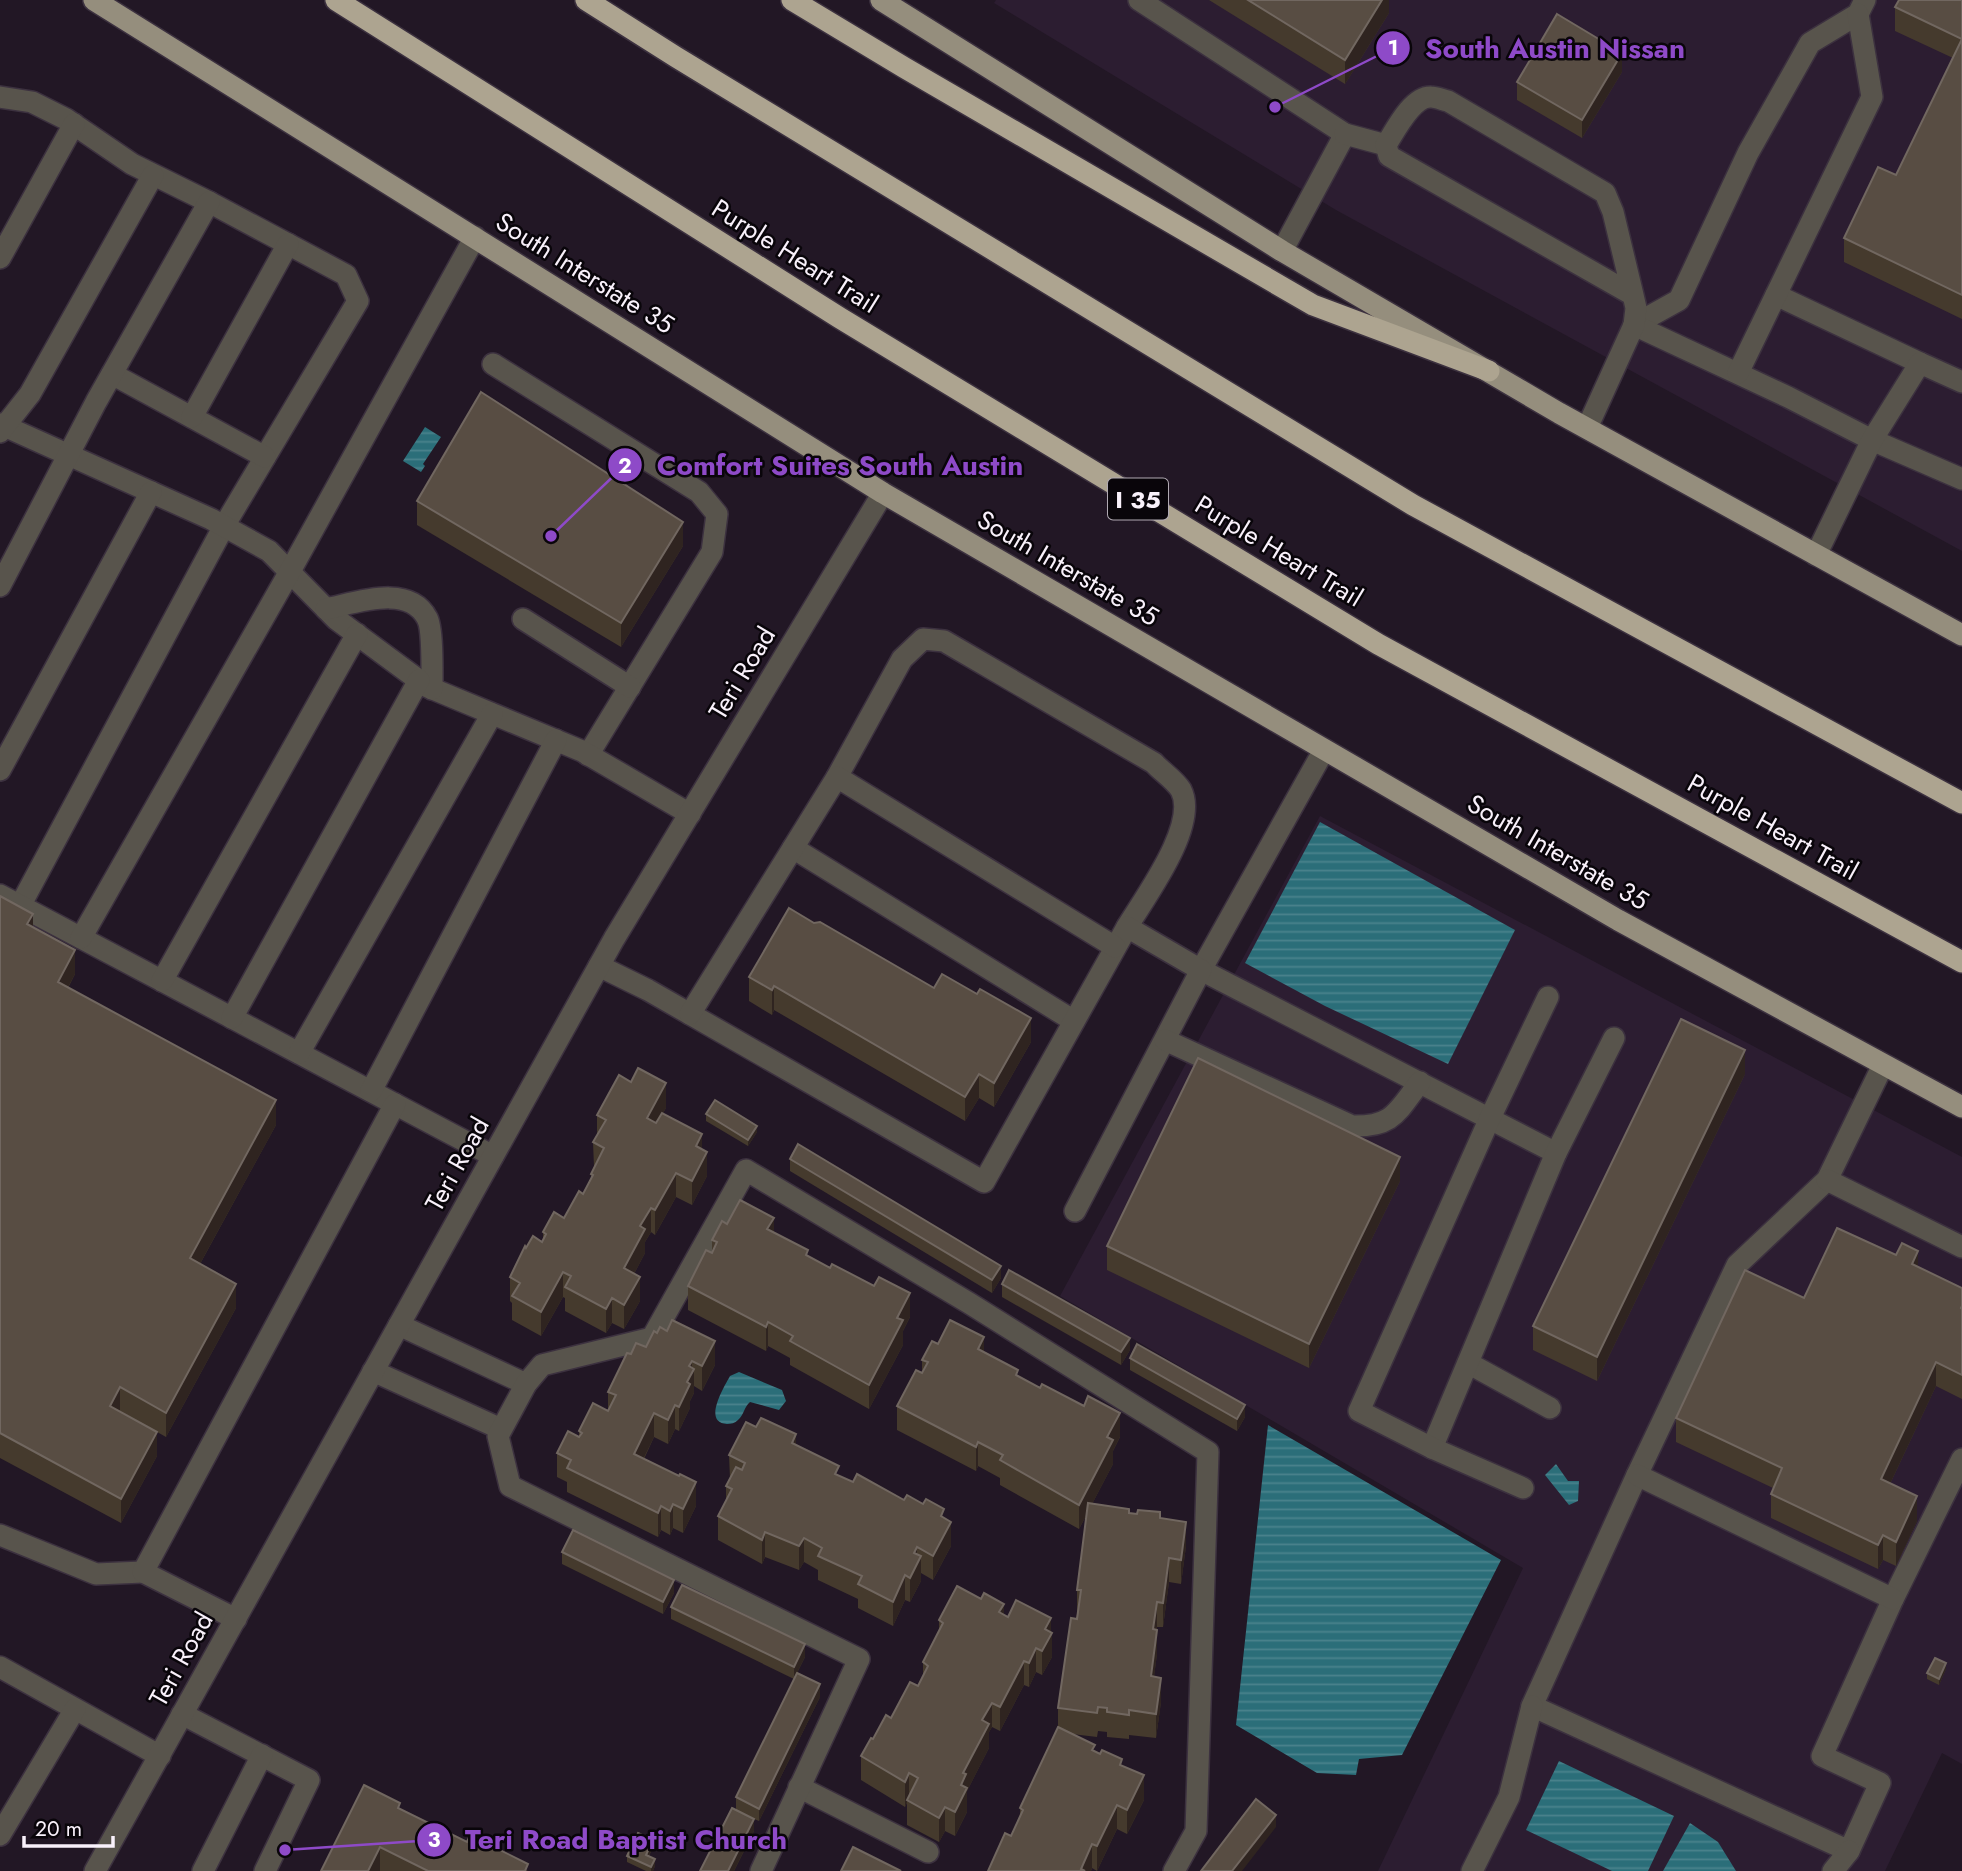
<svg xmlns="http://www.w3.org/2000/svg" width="1962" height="1871" viewBox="0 0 1962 1871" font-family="Jost,sans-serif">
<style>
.built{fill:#2c1d31}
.water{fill:url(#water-rules)}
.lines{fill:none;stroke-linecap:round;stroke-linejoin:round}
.minor-casing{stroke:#3c313f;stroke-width:24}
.major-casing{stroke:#3c313f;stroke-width:24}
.highway-casing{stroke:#3c313f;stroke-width:24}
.minor{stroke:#58544c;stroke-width:21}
.major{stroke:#958e7d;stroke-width:21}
.highway{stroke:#ada490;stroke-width:21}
.wall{fill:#453a2d}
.shaded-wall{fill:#2f2420}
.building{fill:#584d43;stroke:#716760;stroke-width:2}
.labels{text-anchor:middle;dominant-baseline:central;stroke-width:5;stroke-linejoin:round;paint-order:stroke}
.shield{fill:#09050a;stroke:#b1aab3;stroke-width:2}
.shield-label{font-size:24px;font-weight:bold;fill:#f9f1fb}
.street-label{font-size:26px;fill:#f9f1fb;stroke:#09050a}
.leader{fill:none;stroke:#8e4ac8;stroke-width:2.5}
.callout-dot{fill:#8e4ac8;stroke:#09050a;stroke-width:2.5}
.mark-label{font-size:21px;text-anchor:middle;font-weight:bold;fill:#fff}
.callout-label{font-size:28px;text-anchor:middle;font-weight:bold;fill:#8e4ac8;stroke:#09050a;stroke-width:5;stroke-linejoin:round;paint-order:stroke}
</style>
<defs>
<pattern id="water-rules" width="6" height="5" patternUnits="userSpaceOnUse" patternTransform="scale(1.75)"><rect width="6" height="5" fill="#2b6e79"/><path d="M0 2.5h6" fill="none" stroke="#4a838d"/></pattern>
</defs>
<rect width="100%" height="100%" fill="#221725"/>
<!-- built -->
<g class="built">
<polygon points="996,0 1962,0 1962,551 1336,210 994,3"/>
<polygon points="1320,816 1962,1157 1962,1764 1942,1753 1885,1871 1378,1871 1523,1568 1060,1296"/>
</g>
<!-- water -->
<g class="water">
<polygon points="425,427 441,437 423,464 425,466 421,472 403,461"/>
<polygon points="1320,822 1515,930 1448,1064 1325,1006 1245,963"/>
<path d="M739,1372L782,1390L786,1401L779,1410L750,1402C744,1407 744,1415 738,1420C735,1423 731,1424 727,1424C702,1423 724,1387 730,1376Z"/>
<polygon points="1268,1425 1501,1560 1402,1755 1359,1759 1356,1775 1317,1773 1236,1725"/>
<polygon points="1556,1464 1568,1481 1579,1481 1578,1501 1569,1505 1545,1475"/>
<polygon points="1559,1761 1674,1816 1648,1871 1612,1871 1526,1830"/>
<polygon points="1690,1823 1718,1842 1736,1871 1663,1871"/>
</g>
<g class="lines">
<!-- minor casing -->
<g class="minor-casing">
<g id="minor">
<polyline points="1139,0 1345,134 1282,251"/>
<polyline points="0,97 32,102 66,119 132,164 209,202 346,275 358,301 224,526 20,906"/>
<polyline points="1345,134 1386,145"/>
<polyline points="0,258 74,124"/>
<polyline points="1776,295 1920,363"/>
<polyline points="1634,325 1679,300 1748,153 1810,43 1858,14 1865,0"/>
<polyline points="1634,325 1788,397 1872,440 1962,479"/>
<polyline points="493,364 699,492 717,514 712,552 588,755"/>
<polyline points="1738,373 1872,97 1858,14"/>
<polyline points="112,374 265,457"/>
<polyline points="192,417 288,244"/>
<polyline points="0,424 211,519 269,551 336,619 428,687 582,751 690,814"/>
<path d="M1587,428L1634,325L1636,308L1633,295L1389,156L1386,145C1395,131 1412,96 1431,97C1436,97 1443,100 1448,101L1605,193L1613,212L1633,295"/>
<polyline points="0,432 30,394 153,175"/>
<polyline points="1816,555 1872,440 1920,363 1962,382"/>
<polyline points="0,586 96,402 209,202"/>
<path d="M326,609C356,603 409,583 427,618C433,628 432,674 432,689"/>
<polyline points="523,619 630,687"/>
<polyline points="1324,750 1201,970 1556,1153"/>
<polyline points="0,770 151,492"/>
<path d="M837,777L902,659L923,639L944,641L1154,763C1161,771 1175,780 1181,790C1199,825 1145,897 1127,927"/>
<polyline points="793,848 1074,1021"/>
<polyline points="0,895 493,1156"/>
<polyline points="81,938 289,573 475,237"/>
<polyline points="599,966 648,990 984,1182 1127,927 1201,970 1075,1211"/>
<polyline points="162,981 357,634"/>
<polyline points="690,1014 837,777 1115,947"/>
<polyline points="232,1018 419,680"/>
<path d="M1165,1040L1352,1126C1393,1127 1397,1112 1420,1082"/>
<polyline points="299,1053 492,714"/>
<polyline points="1883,1065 1827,1180 1737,1265 1637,1475 1532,1706 1849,1851 1880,1783 1822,1756 1893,1599 1962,1459"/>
<polyline points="371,1091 556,740"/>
<polyline points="1827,1180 1962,1247"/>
<polyline points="399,1325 526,1384"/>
<polyline points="1468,1363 1550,1408"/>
<polyline points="373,1371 501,1429"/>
<polyline points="1432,1448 1556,1153 1614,1038"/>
<polyline points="1637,1475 1893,1599"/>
<polyline points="1523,1488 1432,1448 1359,1411 1490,1118 1548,997"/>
<polyline points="0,1535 96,1574 143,1572"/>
<polyline points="236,1619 143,1572 395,1104"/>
<polyline points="0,1667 160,1756"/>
<polyline points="182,1714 309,1780 265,1871"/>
<polyline points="799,1787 928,1852"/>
<polyline points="0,1835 75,1709"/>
<polyline points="95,1871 614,939 883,493"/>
<polyline points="203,1871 262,1755"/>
<polyline points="761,1871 859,1659 510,1486 498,1436 526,1384 542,1365 652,1338 746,1170 969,1303 1208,1452 1196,1831 1174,1871"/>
<polyline points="1472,1871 1509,1797 1532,1706"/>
<polyline points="1833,1871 1849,1851"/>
</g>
</g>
<!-- major casing -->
<g class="major-casing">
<g id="major">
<polyline points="94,0 883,493 1618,920 1962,1107"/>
<polyline points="881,0 1282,251 1559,413 1962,635"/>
</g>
</g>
<!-- highway casing -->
<g class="highway-casing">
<g id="highway">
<polyline points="336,0 840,318 1378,644 1962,962"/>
<polyline points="586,0 676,57 1413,505 1962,803"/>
<polyline points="792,0 905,68 1313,305 1489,371"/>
</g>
</g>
<!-- minor -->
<use href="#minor" class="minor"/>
<!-- major -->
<use href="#major" class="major"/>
<!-- highway -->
<use href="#highway" class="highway"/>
</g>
<!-- wall -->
<g class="wall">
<polygon points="1209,0 1389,0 1389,13 1345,84"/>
<polygon points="1962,0 1962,319 1844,262 1844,238 1896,175 1953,58 1895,31 1895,7"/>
<polygon points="1622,72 1582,138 1517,100 1517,82"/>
<polygon points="417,501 683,546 621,647 417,525"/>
<polygon points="0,896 33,927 75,974 68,988 276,1125 200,1264 236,1308 166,1437 120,1411 157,1456 121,1523 0,1458"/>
<polygon points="814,923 934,988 1031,1042 994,1107 979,1098 965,1121 774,1010 772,1015 749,1001 749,977"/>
<polygon points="1745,1074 1597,1381 1533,1350 1533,1326"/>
<polygon points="666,1108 663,1113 702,1149 707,1176 692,1205 676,1197 655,1235 651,1232 645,1242 645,1253 634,1274 640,1301 624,1329 612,1323 606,1333 565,1311 565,1298 563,1297 541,1336 512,1320 512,1303 510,1301 510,1277 526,1248 542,1242 543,1239 543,1232 564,1218 583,1194 591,1180 591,1174 594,1167 593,1142 597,1136 597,1115"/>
<polygon points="706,1114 757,1132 748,1146 706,1121"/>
<polygon points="790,1159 1001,1278 992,1293 790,1171"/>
<polygon points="1400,1181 1309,1368 1107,1270 1107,1246"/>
<polygon points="727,1224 774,1233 808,1256 910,1317 903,1331 903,1345 869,1409 790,1365 790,1358 768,1346 766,1351 688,1310 688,1286 712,1253 712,1240"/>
<polygon points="1918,1267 1962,1288 1962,1399 1936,1386 1890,1484 1917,1521 1896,1566 1883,1560 1878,1569 1771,1518 1771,1494 1773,1488 1676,1442 1676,1418 1804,1298"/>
<polygon points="1002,1284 1130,1350 1121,1365 1002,1297"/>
<polygon points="938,1344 984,1352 1018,1376 1120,1437 1113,1451 1113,1464 1092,1504 1129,1513 1160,1518 1186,1546 1181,1584 1169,1582 1163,1627 1157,1627 1157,1654 1154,1676 1161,1702 1156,1738 1129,1735 1129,1739 1107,1737 1107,1732 1098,1731 1097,1737 1072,1734 1095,1751 1122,1766 1144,1800 1127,1834 1117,1829 1097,1871 1092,1868 1091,1871 988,1871 1011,1836 1020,1817 1020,1808 1058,1727 1058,1708 1077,1614 1077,1590 1087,1514 1079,1529 1000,1485 1000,1478 978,1466 976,1471 897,1430 897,1406 922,1373 922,1360"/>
<polygon points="646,1347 715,1365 702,1391 694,1386 694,1393 690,1401 690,1408 679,1431 675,1429 668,1444 654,1437 644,1459 696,1506 683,1533 673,1528 670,1535 661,1530 658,1537 567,1492 567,1482 557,1477 557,1453 579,1437 579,1431 608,1411 608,1392 631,1354"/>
<polygon points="1130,1358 1245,1417 1237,1431 1130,1370"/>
<polygon points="756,1427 796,1445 839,1476 853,1482 904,1500 944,1518 951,1546 933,1580 921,1573 921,1581 910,1602 905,1600 893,1626 858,1608 858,1599 818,1580 818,1570 804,1562 799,1570 765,1557 762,1564 718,1540 718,1516 726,1501 726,1486 730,1479 729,1455"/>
<polygon points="562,1552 674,1593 663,1614 562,1564"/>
<polygon points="671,1607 805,1657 794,1679 671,1619"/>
<polygon points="1004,1615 1051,1632 1052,1657 1042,1675 1036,1672 1029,1687 1024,1685 1000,1731 992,1727 989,1732 989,1748 967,1791 967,1812 955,1836 945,1831 939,1842 907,1825 907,1803 905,1807 861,1780 861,1756 891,1718 918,1686 923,1677 923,1662 939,1631 939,1620"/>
<polygon points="1946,1669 1939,1685 1927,1679 1927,1673"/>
<polygon points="820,1697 759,1821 754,1819 754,1831 734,1871 700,1871 736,1810 736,1797"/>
<polygon points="400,1809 467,1842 528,1871 321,1871"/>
<polygon points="653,1847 649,1856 655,1866 653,1871 646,1871 627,1862 627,1856"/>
</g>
<!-- shaded-wall -->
<g class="shaded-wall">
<polygon points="1382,0 1389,0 1389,13 1345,84 1345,60"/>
<polygon points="1622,53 1622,72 1582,138 1582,120"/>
<polygon points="683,522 683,546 621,647 621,623"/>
<polygon points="33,914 33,938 27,924"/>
<polygon points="75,950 75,974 58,1006 58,982"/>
<polygon points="774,986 774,1010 772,1015 772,990"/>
<polygon points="1031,1018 1031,1042 994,1107 994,1083"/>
<polygon points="1745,1050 1745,1074 1597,1381 1597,1357"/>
<polygon points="979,1074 979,1098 965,1121 965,1097"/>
<polygon points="666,1083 666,1108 647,1142 647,1118"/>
<polygon points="276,1100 276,1125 190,1282 190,1258"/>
<polygon points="757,1126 757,1132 748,1146 748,1140"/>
<polygon points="702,1134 702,1159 696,1146"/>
<polygon points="707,1152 707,1176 692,1205 692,1181"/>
<polygon points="1400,1157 1400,1181 1309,1368 1309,1344"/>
<polygon points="676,1173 676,1197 655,1235 655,1210"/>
<polygon points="651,1208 651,1232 645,1242 645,1253 624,1293 624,1268 640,1226"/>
<polygon points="774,1218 774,1242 767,1229"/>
<polygon points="1918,1251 1918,1275 1912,1264"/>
<polygon points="1001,1266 1001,1278 992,1293 992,1280"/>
<polygon points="563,1272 563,1297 541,1336 541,1312"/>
<polygon points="640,1277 640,1301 624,1329 624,1305"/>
<polygon points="236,1284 236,1308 166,1437 166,1413"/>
<polygon points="910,1293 910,1317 903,1331 903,1345 869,1409 869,1385 897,1318"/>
<polygon points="612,1298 612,1323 606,1333 606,1309"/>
<polygon points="768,1322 768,1346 766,1351 766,1327"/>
<polygon points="984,1337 984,1362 978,1349"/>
<polygon points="1130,1338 1130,1350 1121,1365 1121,1352"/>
<polygon points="715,1341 715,1365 702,1391 702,1366"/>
<polygon points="692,1361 692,1374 694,1369 694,1393 690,1401 690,1408 679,1431 679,1407 689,1366"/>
<polygon points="1936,1362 1936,1386 1881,1503 1881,1479"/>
<polygon points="120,1387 120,1411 110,1406"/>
<polygon points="675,1405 675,1429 668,1444 668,1420"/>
<polygon points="1245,1405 1245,1417 1237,1431 1237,1419"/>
<polygon points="654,1413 654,1437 634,1478 634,1454"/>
<polygon points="1120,1413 1120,1437 1113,1451 1113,1464 1079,1529 1079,1505 1107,1437"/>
<polygon points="157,1432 157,1456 121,1523 121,1499"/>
<polygon points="796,1434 796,1458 792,1443"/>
<polygon points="978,1442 978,1466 976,1471 976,1447"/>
<polygon points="696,1482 696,1506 683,1533 683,1509"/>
<polygon points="1917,1496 1917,1521 1896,1566 1896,1542"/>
<polygon points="673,1504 673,1528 670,1535 670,1511"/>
<polygon points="661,1506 661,1530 658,1537 658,1513"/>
<polygon points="951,1522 951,1546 933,1580 933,1556"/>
<polygon points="1186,1522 1186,1546 1181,1584 1181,1560"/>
<polygon points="765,1532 765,1557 762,1564 762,1540"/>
<polygon points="1883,1535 1883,1560 1878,1569 1878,1545"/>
<polygon points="804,1538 804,1562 799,1570 799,1546"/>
<polygon points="917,1547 917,1563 921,1556 921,1581 910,1602 910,1578 914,1553"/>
<polygon points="1169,1558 1169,1582 1163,1627 1163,1603"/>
<polygon points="905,1575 905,1600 893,1626 893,1602"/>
<polygon points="674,1580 674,1593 663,1614 663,1602"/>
<polygon points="1157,1602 1157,1627 1153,1654 1153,1629"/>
<polygon points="1004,1604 1004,1628 999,1612"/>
<polygon points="1051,1618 1051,1636 1052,1633 1052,1657 1042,1675 1042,1651 1045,1629"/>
<polygon points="1157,1630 1157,1654 1151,1700 1151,1676"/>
<polygon points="805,1644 805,1657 794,1679 794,1667"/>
<polygon points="1036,1648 1036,1672 1029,1687 1029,1663"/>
<polygon points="1024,1661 1024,1685 1000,1731 1000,1707"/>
<polygon points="1946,1663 1946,1669 1939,1685 1939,1679"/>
<polygon points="1161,1678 1161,1702 1156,1738 1156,1714"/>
<polygon points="820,1684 820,1697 759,1821 759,1809"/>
<polygon points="992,1703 992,1727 989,1732 989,1748 967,1791 967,1812 955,1836 955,1812 963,1773 982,1720"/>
<polygon points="909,1773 909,1797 905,1807 905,1782"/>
<polygon points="1144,1775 1144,1800 1127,1834 1127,1810"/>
<polygon points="1117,1805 1117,1829 1097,1871 1097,1846"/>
<polygon points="945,1807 945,1831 939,1842 939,1818"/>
<polygon points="1276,1815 1276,1827 1242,1871 1232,1871"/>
<polygon points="754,1819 754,1831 734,1871 728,1871"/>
<polygon points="653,1840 653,1847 646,1861 646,1855"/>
<polygon points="1092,1844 1092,1868 1091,1871 1081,1871"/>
<polygon points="380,1847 380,1871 368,1871"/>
<polygon points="655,1859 655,1866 653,1871 651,1871 651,1867"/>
</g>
<!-- building -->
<g class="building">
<polygon points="1248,0 1382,0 1345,60"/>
<polygon points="1899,0 1962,0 1962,295 1844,238 1878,167 1896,175 1962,39 1895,7"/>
<polygon points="1557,14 1622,53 1582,120 1517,82"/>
<polygon points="481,392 683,522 621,623 417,501"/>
<polygon points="0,896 33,914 27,924 75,950 58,982 276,1100 190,1258 236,1284 166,1413 120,1387 110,1406 157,1432 121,1499 0,1433"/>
<polygon points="789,908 814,923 820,922 934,988 942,974 977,994 980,989 1031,1018 994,1083 979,1074 965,1097 774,986 772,990 749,977"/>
<polygon points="1681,1019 1745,1050 1597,1357 1533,1326"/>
<polygon points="1198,1058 1400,1157 1309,1344 1107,1246"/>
<polygon points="638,1068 666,1083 647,1118 656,1123 662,1113 702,1134 696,1146 707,1152 692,1181 676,1173 655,1210 651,1208 640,1226 645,1229 624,1268 640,1277 624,1305 612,1298 606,1309 565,1287 571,1276 563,1272 541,1312 512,1296 520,1283 510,1277 525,1246 526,1248 533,1236 542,1242 546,1234 543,1232 554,1212 564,1218 579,1191 583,1194 593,1175 591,1174 604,1148 593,1142 606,1120 597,1115 619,1075 631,1082"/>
<polygon points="715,1100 757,1126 748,1140 706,1114"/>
<polygon points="798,1144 1001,1266 992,1280 790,1159"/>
<polygon points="740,1200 774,1218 767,1229 808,1250 806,1255 830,1268 832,1264 874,1286 879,1277 910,1293 897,1318 903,1320 869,1385 790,1341 793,1336 768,1322 766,1327 688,1286 706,1250 712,1253 717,1242 712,1240 722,1221 727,1224"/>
<polygon points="1837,1228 1896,1255 1902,1243 1918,1251 1912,1264 1962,1288 1962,1306 1961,1308 1962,1309 1962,1375 1936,1362 1881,1479 1917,1496 1896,1542 1883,1535 1878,1545 1771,1494 1782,1468 1676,1418 1745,1270 1804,1298"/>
<polygon points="1009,1270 1130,1338 1121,1352 1002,1284"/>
<polygon points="672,1320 715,1341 702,1366 692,1361 689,1366 694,1369 687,1382 690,1384 679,1407 675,1405 668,1420 654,1413 634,1454 679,1476 680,1474 696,1482 683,1509 673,1504 670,1511 661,1506 658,1513 567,1468 571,1460 557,1453 568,1431 579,1437 582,1433 579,1431 593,1403 608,1411 616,1395 608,1392 627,1353 631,1354 636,1343 646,1347 654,1331 657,1333 660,1327 667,1331"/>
<polygon points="950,1320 984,1337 978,1349 1018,1370 1016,1375 1040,1388 1042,1384 1084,1406 1088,1396 1120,1413 1107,1437 1113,1440 1079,1505 1000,1460 1003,1455 978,1442 976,1447 897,1406 916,1370 922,1373 928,1362 922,1360 932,1341 938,1344"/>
<polygon points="1137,1344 1245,1405 1237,1419 1130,1358"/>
<polygon points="761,1418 796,1434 792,1443 839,1466 835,1474 853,1482 857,1474 904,1500 907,1495 923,1504 926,1499 944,1509 941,1516 951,1522 933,1556 917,1547 914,1553 921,1556 910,1578 905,1575 893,1602 858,1584 862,1576 818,1556 822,1548 804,1538 799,1546 765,1532 762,1540 718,1516 732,1489 726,1486 736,1467 742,1470 745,1463 729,1455 746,1422 756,1427"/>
<polygon points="1088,1503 1129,1509 1129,1513 1137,1514 1138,1510 1160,1512 1160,1518 1186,1522 1181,1560 1169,1558 1163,1603 1157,1602 1153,1629 1157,1630 1151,1676 1161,1678 1156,1714 1129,1710 1129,1715 1107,1712 1107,1708 1098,1707 1097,1713 1058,1708 1071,1618 1077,1619 1081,1590 1077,1590"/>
<polygon points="573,1530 674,1580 663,1602 562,1552"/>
<polygon points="682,1585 805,1644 794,1667 671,1607"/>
<polygon points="957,1586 981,1599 984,1593 1004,1604 999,1612 1008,1617 1016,1600 1051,1618 1045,1629 1052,1633 1042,1651 1036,1648 1029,1663 1024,1661 1000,1707 992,1703 982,1720 989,1724 963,1773 966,1774 961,1785 967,1788 955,1812 945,1807 939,1818 907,1800 918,1778 909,1773 905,1782 861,1756 871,1738 873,1739 886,1715 891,1718 910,1682 918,1686 928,1666 923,1662 943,1623 939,1620"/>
<polygon points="1935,1658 1946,1663 1939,1679 1927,1673"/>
<polygon points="797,1673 820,1684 759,1809 736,1797"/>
<polygon points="1058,1727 1095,1745 1092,1750 1100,1754 1102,1750 1122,1759 1120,1765 1144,1775 1127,1810 1117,1805 1097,1846 1092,1844 1081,1869 1085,1871 988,1871 1005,1833 1011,1836 1023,1810 1020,1808"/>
<polygon points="364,1785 400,1803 398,1808 467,1842 470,1835 528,1864 525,1871 428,1871 380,1847 368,1871 321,1871"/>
<polygon points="1256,1799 1276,1815 1232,1871 1201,1871"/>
<polygon points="732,1808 754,1819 728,1871 700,1871"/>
<polygon points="638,1833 653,1840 646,1855 655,1859 651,1867 627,1856"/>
<polygon points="853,1847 901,1871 841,1871"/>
</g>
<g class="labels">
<!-- shield labels -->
<rect class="shield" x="1108" y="478.5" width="60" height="41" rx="5"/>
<g class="shield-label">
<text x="1138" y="499">I 35</text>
</g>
<!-- street labels -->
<g class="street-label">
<text transform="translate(795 256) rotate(32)">Purple Heart Trail</text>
<text transform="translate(585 273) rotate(32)">South Interstate 35</text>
<text transform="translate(1279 551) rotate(31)">Purple Heart Trail</text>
<text transform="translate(1068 568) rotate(30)">South Interstate 35</text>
<text transform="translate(742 673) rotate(-59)">Teri Road</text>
<text transform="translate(1773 827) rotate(29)">Purple Heart Trail</text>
<text transform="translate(1558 852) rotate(30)">South Interstate 35</text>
<text transform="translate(457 1164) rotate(-61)">Teri Road</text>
<text transform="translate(181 1659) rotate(-61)">Teri Road</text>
</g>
</g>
<!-- callouts -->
<path class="leader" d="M1275 107L1393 48M551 536L625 465M285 1850L434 1840"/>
<g class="callout-dot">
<circle cx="1275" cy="107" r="7"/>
<circle cx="551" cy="536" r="7"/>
<circle cx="285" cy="1850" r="7"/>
<circle cx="1393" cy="48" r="18"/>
<circle cx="625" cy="465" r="18"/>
<circle cx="434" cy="1840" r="18"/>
</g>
<g class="mark-label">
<text x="1393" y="55">1</text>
<text x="625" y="473">2</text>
<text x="434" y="1847">3</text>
</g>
<g class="callout-label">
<text x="1555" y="58">South Austin Nissan</text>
<text x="840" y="475">Comfort Suites South Austin</text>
<text x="626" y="1849">Teri Road Baptist Church</text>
</g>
<!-- scale -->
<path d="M24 1836v10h89v-10" fill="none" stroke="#f9f1fb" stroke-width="3.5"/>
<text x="35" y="1836" font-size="21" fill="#f9f1fb" stroke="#09050a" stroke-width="5" paint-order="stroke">20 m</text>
</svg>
